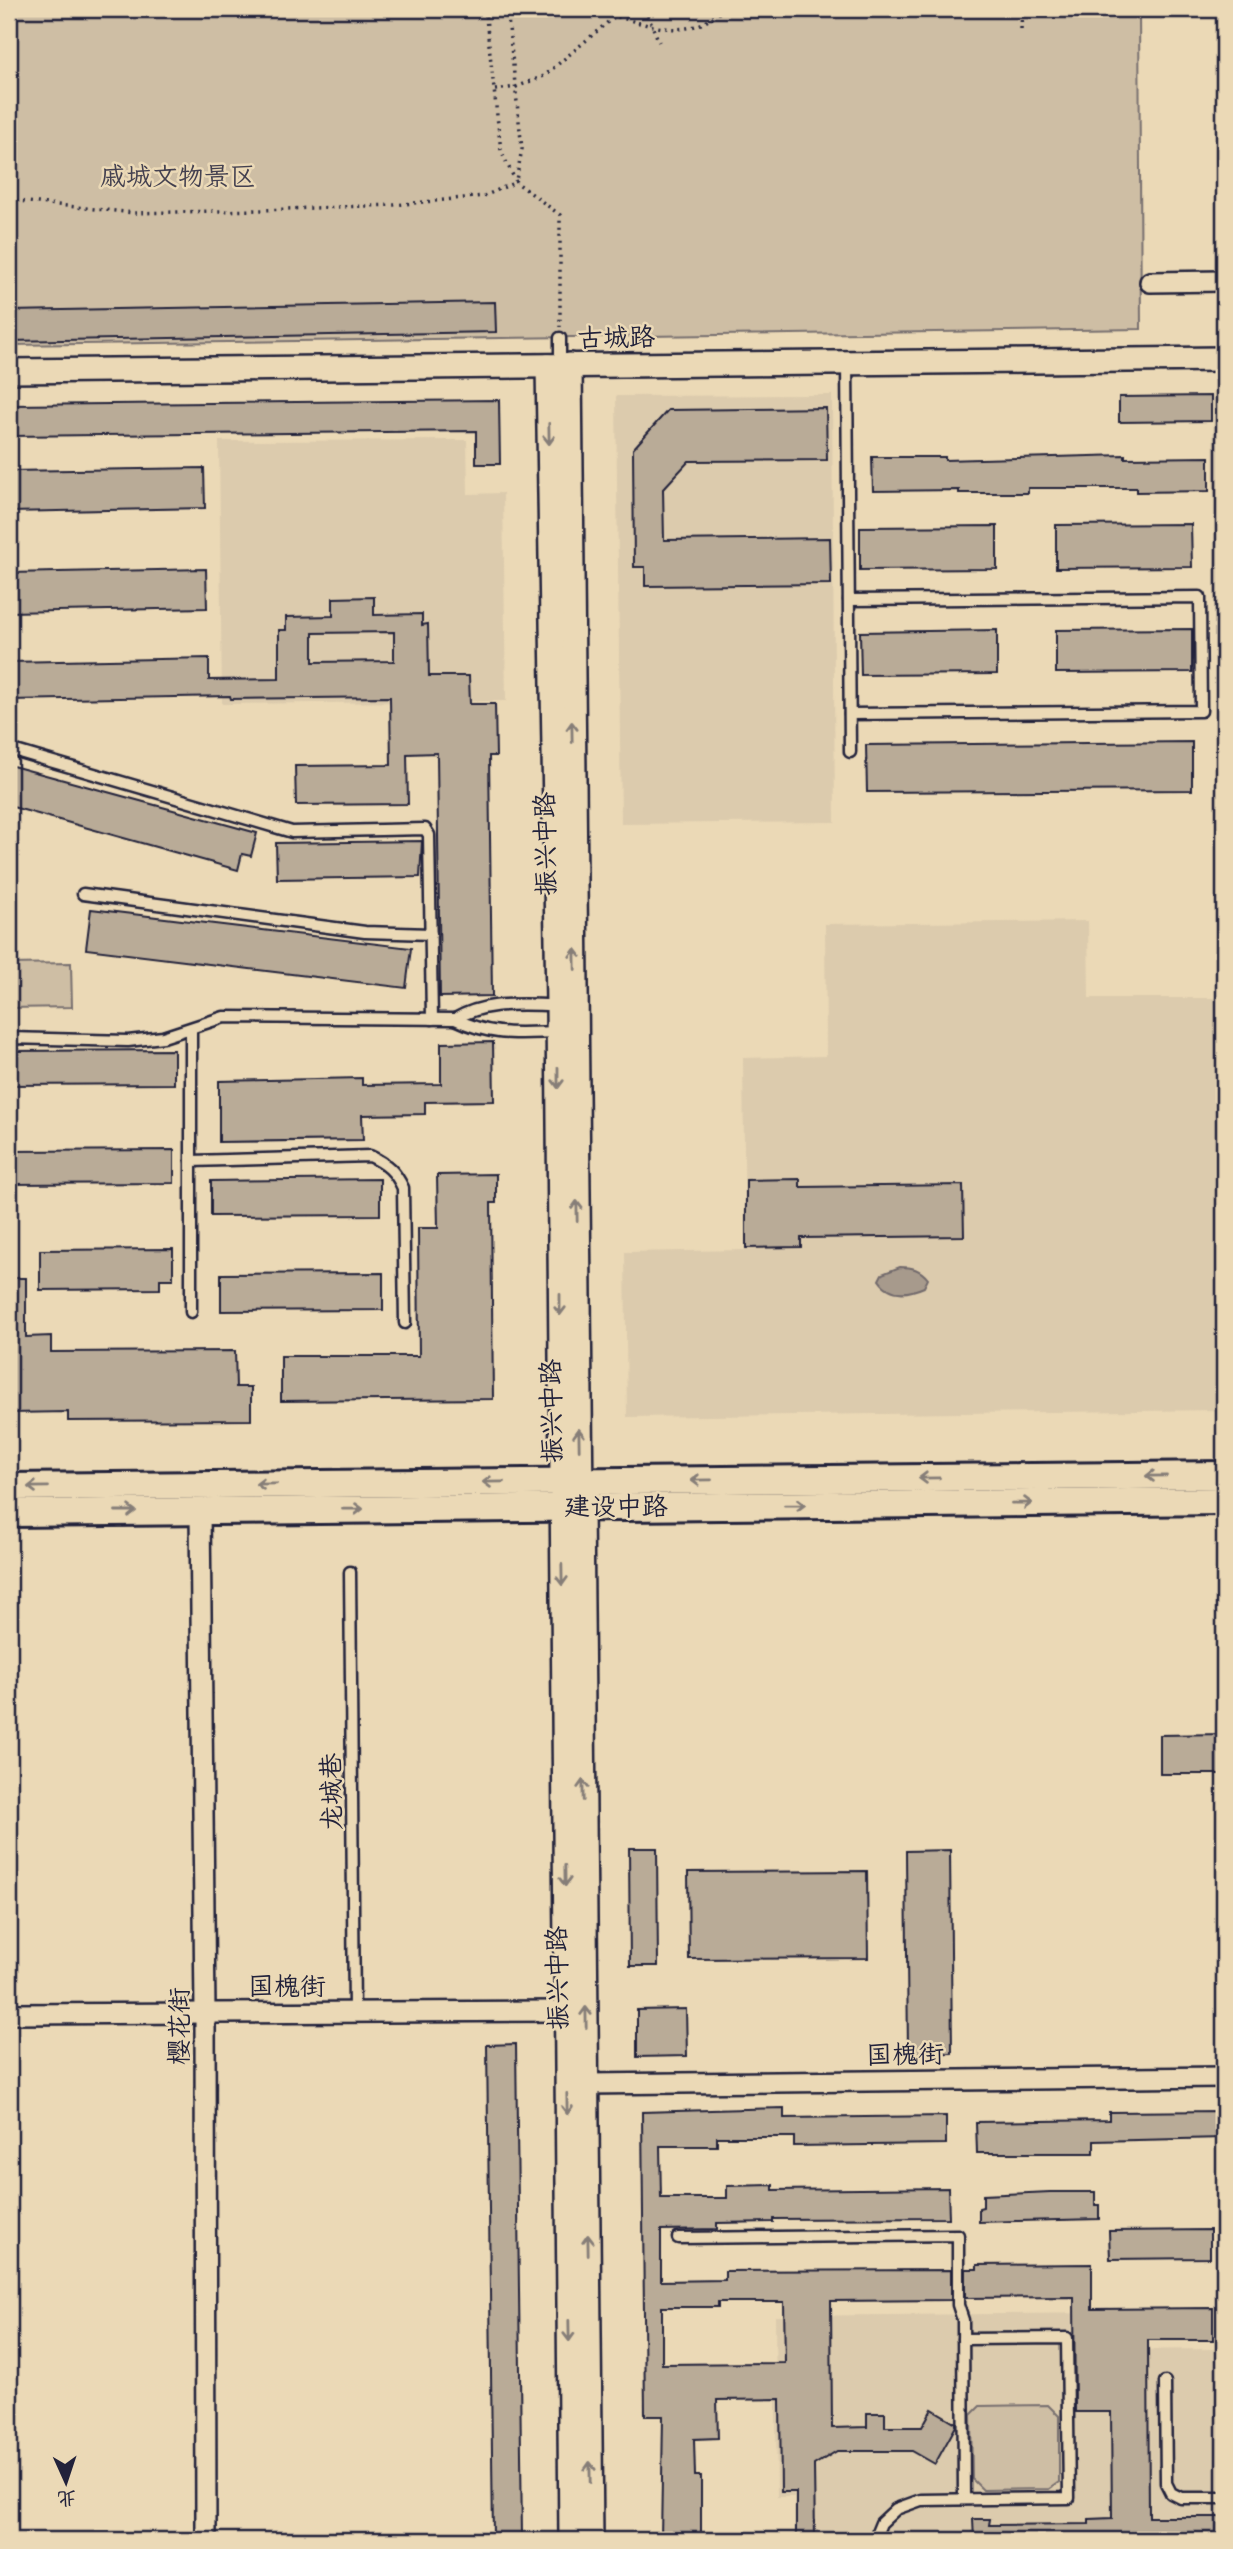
<svg xmlns="http://www.w3.org/2000/svg" width="1233" height="2549" viewBox="0 0 1233 2549" font-family="Sriracha,'LXGW WenKai TC',sans-serif">
<style>
.built{fill:#dccbad}
.green{fill:#cebea4;stroke:#787070;stroke-width:2}
.water{fill:#a79a8c;stroke:#726a6c;stroke-width:2}
.building{fill:#b9ab97;stroke:#22223b;stroke-width:2;fill-rule:evenodd}
.lines{fill:none;stroke-linecap:round;stroke-linejoin:round}
.service-casing{stroke:#22223b;stroke-width:15}
.minor-casing{stroke:#22223b;stroke-width:24}
.tertiary-casing{stroke:#22223b;stroke-width:28}
.secondary-casing{stroke:#22223b;stroke-width:32}
.path{stroke:#22223b;stroke-width:3.5;stroke-dasharray:2 5;stroke-linecap:butt}
.service{stroke:#ebd9b6;stroke-width:10}
.minor{stroke:#ebd9b6;stroke-width:19}
.tertiary{stroke:#ebd9b6;stroke-width:23}
.secondary{stroke:#ebd9b6;stroke-width:26}
.oneway{stroke:#867e78}
.labels{text-anchor:middle;dominant-baseline:central;stroke-width:5;stroke-linejoin:round;paint-order:stroke}
.park-label{font-size:26px;fill:#444150;stroke:#ebd9b6}
.street-label{font-size:26px;fill:#22223b;stroke:#ebd9b6}
</style>
<rect width="100%" height="100%" fill="#ebd9b6"/>
<filter id="ink" filterUnits="userSpaceOnUse"><feTurbulence type="fractalNoise" baseFrequency=".0143" numOctaves="2"/><feDisplacementMap in="SourceGraphic" scale="14" xChannelSelector="R" yChannelSelector="G"/><feConvolveMatrix kernelMatrix="1 2 1 2 8 2 1 2 1" color-interpolation-filters="sRGB"/></filter>
<g filter="url(#ink)">
<!-- built -->
<g class="built">
<polygon points="1213,391 1224,391 1224,819 1216,819"/>
<polygon points="832,395 835,822 621,824 616,396"/>
<polygon points="467,440 468,494 503,493 506,701 222,704 219,441"/>
<polygon points="1088,921 1089,998 1224,998 1224,1410 627,1417 625,1252 745,1250 743,1058 826,1056 825,924"/>
<polygon points="1106,2313 1107,2350 1220,2349 1220,2336 1224,2336 1224,2540 794,2540 794,2497 777,2497 775,2316"/>
</g>
<!-- green -->
<g class="green">
<polygon points="9,9 1139,9 1141,329 9,345"/>
<polygon points="71,963 72,1007 9,1008 9,964"/>
<polygon points="1048,2405 1059,2416 1059,2482 1049,2489 983,2490 972,2479 971,2415 980,2406"/>
</g>
<!-- water -->
<path class="water" d="M900,1267C912,1267 920,1269 928,1279L924,1287C908,1294 890,1296 879,1280L882,1274Z"/>
<!-- building -->
<g class="building">
<polygon points="495,302 496,332 9,341 9,311"/>
<polygon points="1211,396 1211,421 1119,422 1119,397"/>
<polygon points="499,400 500,464 476,464 476,431 9,436 9,405"/>
<polygon points="826,408 827,460 689,461 663,489 664,540 830,538 831,584 645,586 645,567 634,567 633,449 668,410"/>
<polygon points="1125,455 1125,458 1209,457 1209,491 1137,492 1137,488 1028,488 1028,493 959,493 959,490 873,491 872,457 945,457 945,460"/>
<polygon points="204,468 205,508 9,512 9,471"/>
<polygon points="1191,524 1192,567 1056,568 1056,525"/>
<polygon points="997,526 997,569 860,570 860,527"/>
<polygon points="206,569 207,608 9,612 9,573"/>
<path d="M374,597V615L422,614V625L428,624L429,676H469L470,704H495L496,756H489L492,996L440,997L437,753L407,754L408,804L296,805L295,766L391,765L390,697L231,699L230,696L9,700V662L209,658V680L279,679V630H286V617L333,616V598ZM394,632V661L313,662V633Z"/>
<polygon points="1192,629 1192,672 1056,673 1056,630"/>
<polygon points="997,630 997,674 861,675 860,632"/>
<polygon points="1192,742 1192,790 867,792 866,745"/>
<polygon points="9,765 257,833 251,856 242,854 238,870 9,806"/>
<polygon points="422,841 420,877 277,879 276,843"/>
<polygon points="91,909 411,948 406,988 86,949"/>
<polygon points="493,1042 494,1101 425,1102 425,1114 362,1115 363,1140 219,1142 219,1081 362,1078 362,1085 441,1084 441,1043"/>
<polygon points="174,1050 174,1084 9,1085 9,1051"/>
<polygon points="174,1150 174,1183 9,1184 9,1151"/>
<polygon points="496,1174 496,1203 491,1203 493,1399 281,1401 281,1356 419,1356 418,1228 438,1228 437,1175"/>
<polygon points="380,1179 380,1215 211,1216 211,1181"/>
<polygon points="800,1179 800,1187 963,1185 964,1236 801,1238 801,1247 746,1248 746,1180"/>
<polygon points="173,1249 173,1279 160,1279 160,1289 40,1290 40,1250"/>
<polygon points="383,1273 383,1310 221,1311 221,1274"/>
<polygon points="9,1278 26,1278 26,1337 51,1336 51,1352 235,1351 236,1387 251,1387 251,1420 68,1421 68,1412 9,1413"/>
<polygon points="1224,1734 1224,1774 1160,1774 1160,1735"/>
<polygon points="629,1848 657,1848 658,1966 630,1966"/>
<polygon points="950,1850 952,2053 908,2054 906,1851"/>
<polygon points="867,1871 868,1958 689,1959 688,1872"/>
<polygon points="686,2009 687,2056 637,2057 637,2010"/>
<polygon points="516,2044 522,2536 493,2536 487,2045"/>
<path d="M784,2108V2118L946,2116V2144L794,2146V2137H717V2146H660L661,2198H727V2186L773,2185V2190L948,2188L949,2218L773,2219V2222L717,2223V2229L661,2230V2281L725,2280V2271L951,2270V2300L831,2301L832,2428L867,2427V2413H885V2427H922L932,2409L956,2423V2426L935,2464L912,2451H837L814,2465L815,2540H796V2492H781L780,2399L717,2400L718,2438L694,2439L695,2476H701V2540H661L663,2416H645L642,2112ZM718,2302H784L785,2363L662,2364V2307H718Z"/>
<polygon points="1224,2111 1224,2138 1094,2141 1094,2153 977,2153 976,2122 1109,2120 1109,2112"/>
<polygon points="1050,2192 1095,2192 1095,2205 1099,2205 1099,2219 979,2222 979,2208 983,2207 983,2195"/>
<polygon points="1210,2230 1210,2258 1110,2259 1109,2231"/>
<polygon points="1092,2264 1092,2309 1213,2308 1213,2340 1148,2340 1149,2517 1224,2517 1224,2540 974,2540 973,2519 990,2519 989,2525 1089,2524 1089,2519 1112,2518 1111,2412 1075,2412 1074,2297 965,2298 965,2269 977,2269 977,2265"/>
</g>
<g class="lines">
<!-- service casing -->
<g class="service-casing">
<g id="service">
<polyline points="847,362 850,752"/>
<polyline points="560,365 560,338"/>
<polyline points="849,600 1200,597 1201,711 850,714"/>
<polyline points="9,749 292,832 425,829 429,835 432,1019"/>
<polyline points="83,894 365,932 431,934"/>
<path d="M455,1019C486,1000 523,1005 558,1005"/>
<polyline points="191,1029 191,1312"/>
<path d="M9,1038L128,1041L163,1037L224,1017L455,1019C493,1037 517,1033 558,1032"/>
<path d="M191,1161L370,1156C387,1164 395,1171 403,1188L405,1323"/>
<polyline points="350,1572 354,2012"/>
<polyline points="678,2238 958,2235 958,2305 963,2320 964,2499"/>
<polyline points="1165,2382 1166,2483 1171,2493 1181,2498 1224,2498"/>
<polyline points="874,2540 881,2523 896,2509 921,2500 1069,2498 1067,2338 963,2339"/>
</g>
</g>
<!-- minor casing -->
<g class="minor-casing">
<g id="minor">
<polyline points="1150,282 1224,281"/>
<polyline points="200,1511 205,2013 206,2540"/>
<polyline points="9,2014 566,2011"/>
<polyline points="586,2084 1224,2077"/>
</g>
</g>
<!-- tertiary casing -->
<g class="tertiary-casing">
<g id="tertiary">
<polyline points="570,365 591,2540"/>
<polyline points="548,366 558,1005 571,2540"/>
<polyline points="9,371 1224,359"/>
</g>
</g>
<!-- secondary casing -->
<g class="secondary-casing">
<g id="secondary">
<polyline points="9,1487 1224,1475"/>
<polyline points="9,1513 1224,1501"/>
</g>
</g>
<!-- path -->
<g class="path">
<polyline points="485,9 501,151 516,182 560,215 560,327"/>
<polyline points="507,9 522,149 516,180"/>
<polyline points="645,9 659,42"/>
<polyline points="1021,29 1022,9"/>
<path d="M495,90L516,87L544,76L615,16C655,27 690,41 723,9"/>
<polyline points="9,200 134,213 260,210 394,205 484,196 516,182"/>
</g>
<!-- service -->
<use href="#service" class="service"/>
<!-- minor -->
<use href="#minor" class="minor"/>
<!-- tertiary -->
<use href="#tertiary" class="tertiary"/>
<!-- secondary -->
<use href="#secondary" class="secondary"/>
</g>
<!-- one-way arrows -->
<defs><path id="oneway-shaft" d="M-6 0H5M1.5-3L5.5 0L1.5 3" fill="none" stroke-width="1.6" stroke-linecap="round" stroke-linejoin="round" transform="scale(1.75)"/></defs>
<g class="oneway">
<use href="#oneway-shaft" transform="translate(549 434) rotate(89)"/>
<use href="#oneway-shaft" transform="translate(572 732) rotate(-91)"/>
<use href="#oneway-shaft" transform="translate(575 959) rotate(-91)"/>
<use href="#oneway-shaft" transform="translate(558 1078) rotate(90)"/>
<use href="#oneway-shaft" transform="translate(577 1211) rotate(-91)"/>
<use href="#oneway-shaft" transform="translate(560 1305) rotate(90)"/>
<use href="#oneway-shaft" transform="translate(579 1439) rotate(-91)"/>
<use href="#oneway-shaft" transform="translate(1156 1476) rotate(179)"/>
<use href="#oneway-shaft" transform="translate(929 1478) rotate(179)"/>
<use href="#oneway-shaft" transform="translate(701 1480) rotate(179)"/>
<use href="#oneway-shaft" transform="translate(493 1482) rotate(179)"/>
<use href="#oneway-shaft" transform="translate(266 1484) rotate(179)"/>
<use href="#oneway-shaft" transform="translate(38 1487) rotate(179)"/>
<use href="#oneway-shaft" transform="translate(1022 1503) rotate(-1)"/>
<use href="#oneway-shaft" transform="translate(795 1505) rotate(-1)"/>
<use href="#oneway-shaft" transform="translate(353 1509) rotate(-1)"/>
<use href="#oneway-shaft" transform="translate(126 1511)"/>
<use href="#oneway-shaft" transform="translate(562 1575) rotate(89)"/>
<use href="#oneway-shaft" transform="translate(583 1790) rotate(-91)"/>
<use href="#oneway-shaft" transform="translate(565 1876) rotate(89)"/>
<use href="#oneway-shaft" transform="translate(586 2017) rotate(-91)"/>
<use href="#oneway-shaft" transform="translate(567 2104) rotate(89)"/>
<use href="#oneway-shaft" transform="translate(588 2245) rotate(-91)"/>
<use href="#oneway-shaft" transform="translate(569 2331) rotate(89)"/>
<use href="#oneway-shaft" transform="translate(590 2472) rotate(-91)"/>
</g>
</g>
<g class="labels">
<!-- park labels -->
<g class="park-label">
<text x="178" y="176">戚城文物景区</text>
</g>
<!-- street labels -->
<g class="street-label">
<text transform="translate(616 337) rotate(-1)">古城路</text>
<text transform="translate(545 844) rotate(-91)">振兴中路</text>
<text transform="translate(551 1411) rotate(-91)">振兴中路</text>
<text x="616" y="1506">建设中路</text>
<text transform="translate(331 1792) rotate(-91)">龙城巷</text>
<text transform="translate(557 1978) rotate(-91)">振兴中路</text>
<text x="287" y="1986">国槐街</text>
<text transform="translate(179 2026) rotate(-90)">樱花街</text>
<text transform="translate(905 2054) rotate(-1)">国槐街</text>
</g>
</g>
<!-- margin -->
<rect width="1233" height="2549" fill="none" stroke="#ebd9b6" stroke-width="35"/>
<rect x="18" y="18" width="1198" height="2514" fill="none" stroke="#22223b" stroke-width="2.5" filter="url(#ink)"/>
<!-- north arrow -->
<g transform="translate(66 2482) rotate(177)" stroke="#ebd9b6" stroke-width="5" paint-order="stroke">
<path d="M0-5L12 26L0 18L-12 26Z" fill="#22223b"/>
<text y="-10" font-size="19" font-weight="bold" text-anchor="middle" fill="#22223b">北</text>
</g>
</svg>
